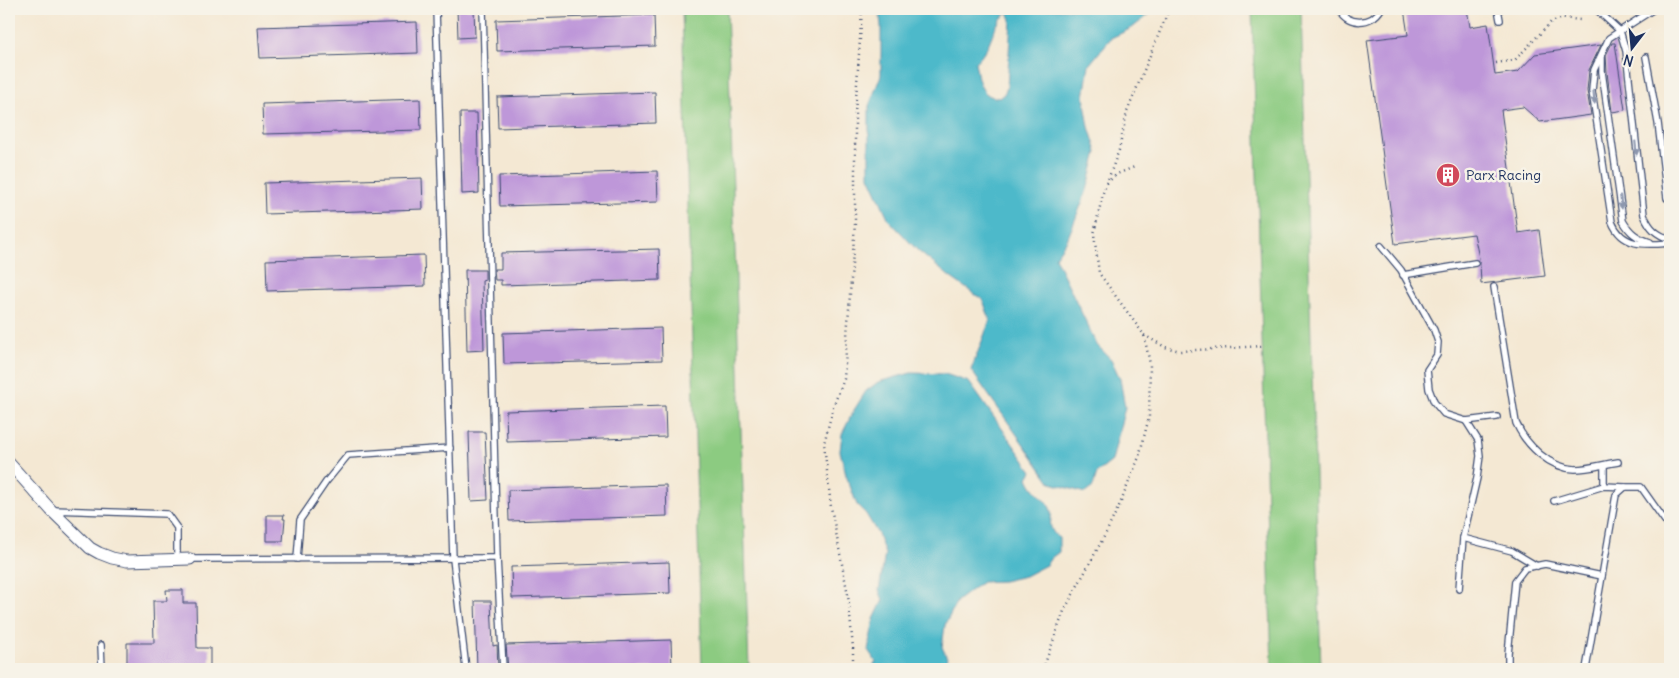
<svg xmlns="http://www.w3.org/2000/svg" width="1679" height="678" viewBox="0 0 1679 678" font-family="Delius,sans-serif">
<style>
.green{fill:#8ccb81;stroke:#547d70}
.water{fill:#4eb9ca;stroke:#347494;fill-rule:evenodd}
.building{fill:#be97d9}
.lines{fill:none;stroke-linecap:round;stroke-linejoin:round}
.lane-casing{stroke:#3c4b70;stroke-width:8}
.street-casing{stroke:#3c4b70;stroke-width:13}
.path{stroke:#3c4b70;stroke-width:2.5;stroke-dasharray:1 4;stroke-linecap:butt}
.lane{stroke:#fff;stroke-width:5.5}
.street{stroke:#fff;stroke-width:11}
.oneway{fill:#8d97ae}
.labels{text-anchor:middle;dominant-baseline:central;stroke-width:5;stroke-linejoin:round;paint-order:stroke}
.poi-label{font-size:14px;fill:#1b2f5e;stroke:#f7f3e8;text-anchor:start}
</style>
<rect width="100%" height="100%" fill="#f7f3e8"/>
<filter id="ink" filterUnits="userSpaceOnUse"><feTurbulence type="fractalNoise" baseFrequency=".02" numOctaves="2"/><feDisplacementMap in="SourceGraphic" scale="10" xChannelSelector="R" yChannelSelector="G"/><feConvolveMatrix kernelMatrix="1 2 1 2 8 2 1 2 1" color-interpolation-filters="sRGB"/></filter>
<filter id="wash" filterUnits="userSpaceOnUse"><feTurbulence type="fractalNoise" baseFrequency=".0096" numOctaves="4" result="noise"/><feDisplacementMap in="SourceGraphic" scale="20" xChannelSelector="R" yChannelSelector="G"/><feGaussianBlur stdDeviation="1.12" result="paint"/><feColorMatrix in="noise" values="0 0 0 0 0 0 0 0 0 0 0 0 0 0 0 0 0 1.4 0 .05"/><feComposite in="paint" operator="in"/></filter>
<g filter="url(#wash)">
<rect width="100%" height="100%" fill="#f4e8d3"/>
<!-- green -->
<g class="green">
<polygon points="682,9 727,9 749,669 702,669"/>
<polygon points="1252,9 1301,9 1321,669 1272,669"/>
</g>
<!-- water -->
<g class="water">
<path d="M879,9H1156L1132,28L1111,38L1089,65L1084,97L1089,127L1097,152L1087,190L1067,240L1055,257L1097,345L1111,359L1120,379L1125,407L1112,461L1097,473L1093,487L1085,493L1051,483L971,370L990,320L983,300L950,277L917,250L889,220L869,176V106L881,75V25ZM1008,13L1011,19L1007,88L1004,94L999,98C979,97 978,78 975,62C977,60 981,57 983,54C993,40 993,22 1008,13Z"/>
<path d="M911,373L945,374L969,382L1032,471L1028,478C1034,493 1043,495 1049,506C1056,519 1043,525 1059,538V552L1051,558L1046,565L1025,576L1003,581L982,582L957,601L945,625L942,647L952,669H871L876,662L868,650L874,619L883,600L879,590L885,554L878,534L866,514L857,505L846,475L840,451L842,434L854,410L866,391L878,382Z"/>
</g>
<g id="blocks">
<!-- building -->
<g class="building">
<polygon points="457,9 474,9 475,37 458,38"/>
<polygon points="1404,9 1467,9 1470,27 1488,24 1495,75 1518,72 1535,54 1601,45 1589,70 1587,91 1591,115 1540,122 1523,107 1501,110 1518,233 1539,230 1545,276 1481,284 1480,263 1474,234 1395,244 1367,40 1408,35"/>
<polygon points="654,15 655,46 497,51 496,20"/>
<polygon points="417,22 418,53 260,58 258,27"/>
<polygon points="1612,43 1615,43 1625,110 1612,112 1607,72 1606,55"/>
<polygon points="655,92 656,123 498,128 497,97"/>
<polygon points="420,99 421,130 263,134 262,104"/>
<polygon points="460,113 477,113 479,193 462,194"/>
<polygon points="657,171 658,202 500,206 499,176"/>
<polygon points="422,178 423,209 265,214 264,183"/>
<polygon points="659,249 660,280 501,285 501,280 495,280 494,269 501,269 501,253"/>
<polygon points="424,255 425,286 267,291 266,260"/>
<polygon points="465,270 485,270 485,280 482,281 484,350 467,351"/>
<polygon points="661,328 662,360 504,364 503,333"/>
<polygon points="665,406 666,437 507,442 506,411"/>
<polygon points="469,432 485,432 488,500 471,501"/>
<polygon points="666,485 667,516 509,521 508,490"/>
<polygon points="267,515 284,515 283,519 285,519 283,541 267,541"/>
<polygon points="669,562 670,593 512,598 511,567"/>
<polygon points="166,590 183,590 183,603 196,603 197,648 210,648 210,666 199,666 199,669 127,669 127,643 154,643 153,601 167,601"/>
<polygon points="475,601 491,601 493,646 497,645 498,669 477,669"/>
<polygon points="671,640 672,669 508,669 506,645"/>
</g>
</g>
</g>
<g filter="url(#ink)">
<use href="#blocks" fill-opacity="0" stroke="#3c4b70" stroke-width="1"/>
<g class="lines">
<!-- lane casing -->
<g class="lane-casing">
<g id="lane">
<polyline points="436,9 453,559 466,669"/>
<polyline points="483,9 497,558 503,669"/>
<path d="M1339,9C1348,26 1372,25 1381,9"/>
<polyline points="1498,9 1500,20"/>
<path d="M1596,9L1620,31L1626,51L1644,215C1650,229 1657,235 1670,239"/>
<path d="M1654,9L1609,38L1594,70L1592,91L1612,222C1623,248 1646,245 1670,243"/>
<path d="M1602,57V72L1623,221C1630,233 1637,238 1650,242"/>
<polyline points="1646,57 1658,123 1667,198"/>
<polyline points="1381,246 1401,270 1434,330 1438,342 1437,355 1427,370 1429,389 1434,402 1444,414 1466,421 1497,417"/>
<polyline points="1403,275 1475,263"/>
<path d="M1494,287L1516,423C1526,445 1549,468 1575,469C1589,469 1605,464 1618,462"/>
<polyline points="1604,465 1604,486"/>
<polyline points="1554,501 1604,486 1625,487"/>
<polyline points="53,510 167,514 177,528 177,560"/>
<polyline points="1463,538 1512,551 1537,566"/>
<polyline points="190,559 497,558"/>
<polyline points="297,559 300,520 326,482 348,455 450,448"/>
<polyline points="1459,589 1463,538 1477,478 1480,456 1478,440 1466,421"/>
<polyline points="101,645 102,669"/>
<polyline points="1508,669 1508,654 1515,581 1525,568 1545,564 1602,576"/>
<polyline points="1586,669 1616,495 1625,487 1641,487 1670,528"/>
</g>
</g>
<!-- street casing -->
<g class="street-casing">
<polyline id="street" points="9,463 51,510 90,548 99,553 112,558 127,561 190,559"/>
</g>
<!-- path -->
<g class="path">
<polyline points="1496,63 1515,60 1551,22 1563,18 1580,20"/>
<polyline points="1107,183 1117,174 1137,166"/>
<polyline points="1144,335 1165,347 1180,351 1262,346"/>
<polyline points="853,669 853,648 848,595 831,507 824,444 833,407 844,379 855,223 855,113 862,9"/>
<polyline points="1043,669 1064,611 1106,533 1120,504 1139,457 1149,417 1150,364 1144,335 1099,273 1094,234 1103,193 1119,150 1127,112 1169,9"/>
</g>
<!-- lane -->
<use href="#lane" class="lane"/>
<!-- street -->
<use href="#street" class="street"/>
</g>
<!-- one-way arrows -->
<defs><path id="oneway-solid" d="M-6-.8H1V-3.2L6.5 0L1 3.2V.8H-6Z" transform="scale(1.25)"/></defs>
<g class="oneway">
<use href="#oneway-solid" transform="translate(1594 97) rotate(84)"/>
<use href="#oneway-solid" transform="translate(1636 148) rotate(84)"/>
<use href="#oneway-solid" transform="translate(1621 202) rotate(82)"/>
</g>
</g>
<!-- icons -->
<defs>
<g id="building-disc" transform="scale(1.25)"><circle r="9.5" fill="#d1495b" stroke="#f7f3e8"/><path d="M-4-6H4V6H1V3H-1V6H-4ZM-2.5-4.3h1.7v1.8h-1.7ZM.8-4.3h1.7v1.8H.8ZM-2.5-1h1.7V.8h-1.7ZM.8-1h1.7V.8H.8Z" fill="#fff"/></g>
</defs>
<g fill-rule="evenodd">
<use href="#building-disc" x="1448" y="175"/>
</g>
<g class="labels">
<!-- poi labels -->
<g class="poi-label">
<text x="1466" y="175">Parx Racing</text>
</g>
</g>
<!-- margin -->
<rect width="1679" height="678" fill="none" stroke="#f7f3e8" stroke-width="30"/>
<!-- north arrow -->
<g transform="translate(1632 48) rotate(196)" stroke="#f7f3e8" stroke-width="4" paint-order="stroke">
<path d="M0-4L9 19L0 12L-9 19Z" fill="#1b2f5e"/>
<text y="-8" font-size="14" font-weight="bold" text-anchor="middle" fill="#1b2f5e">N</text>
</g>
</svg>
